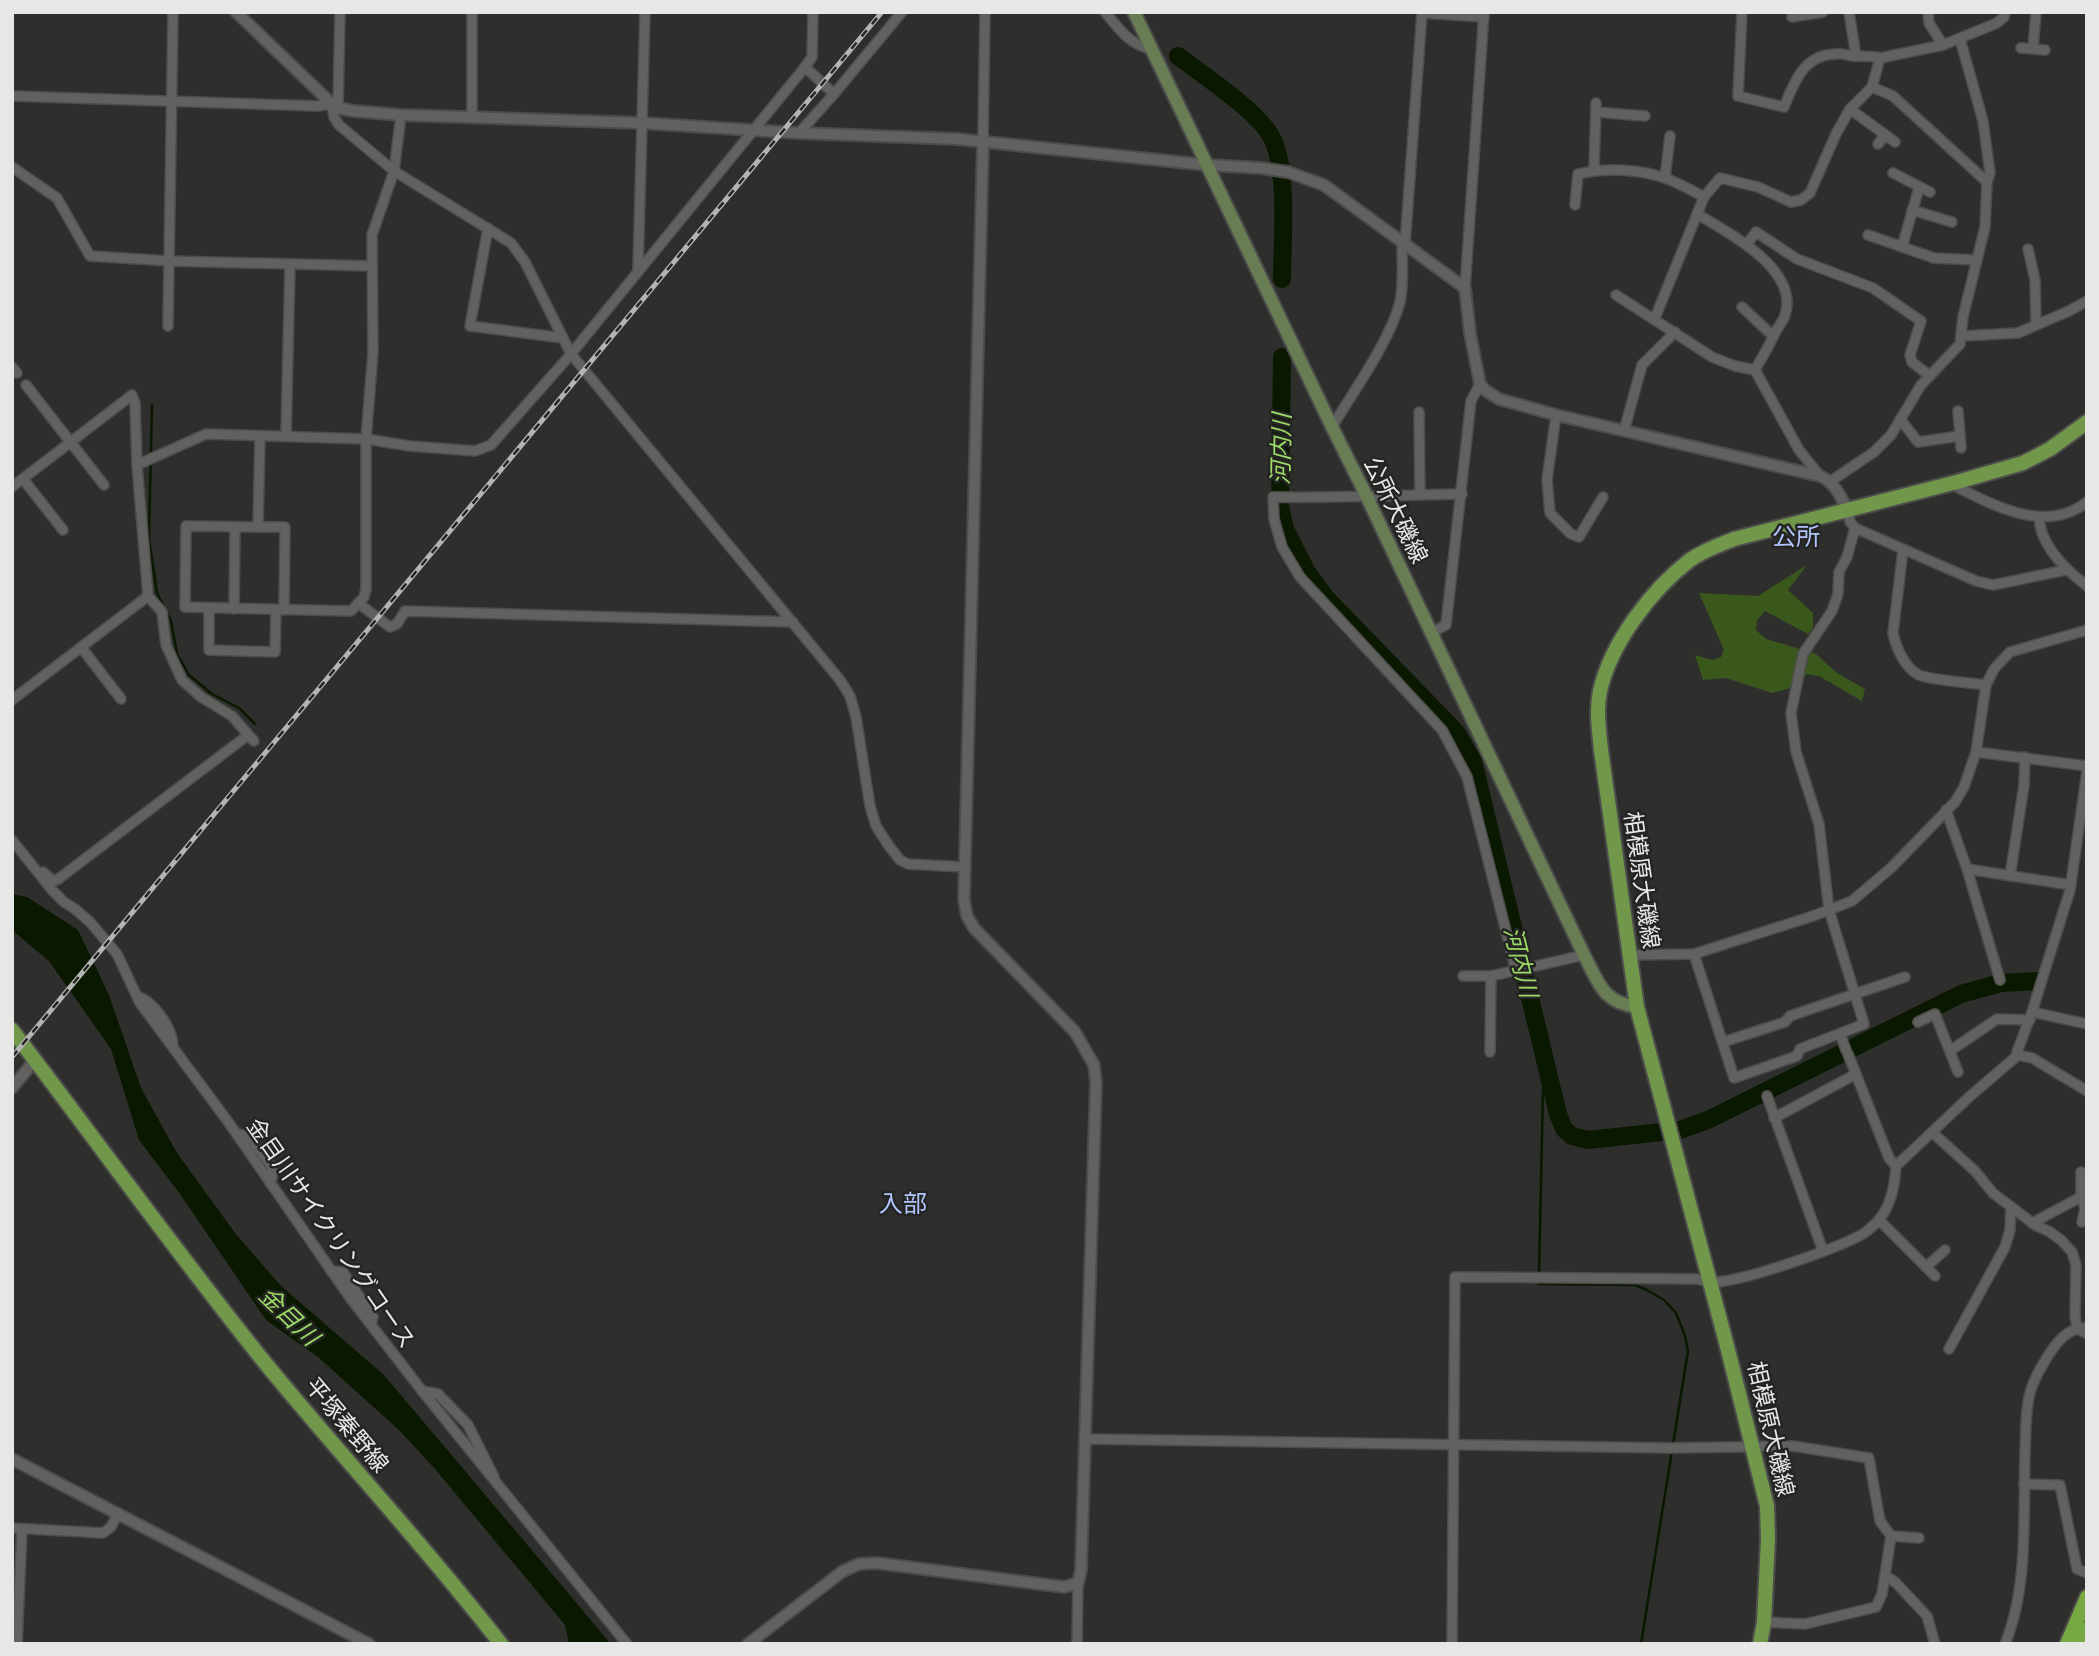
<svg xmlns="http://www.w3.org/2000/svg" width="2099" height="1656" viewBox="0 0 2099 1656" font-family="Montserrat,'Noto Sans JP',sans-serif">
<style>
.green{fill:#3a581c}
.water{fill:#0b1800}
.lines{fill:none;stroke-linecap:round;stroke-linejoin:round}
.stream{stroke:#0b1800;stroke-width:2.5}
.river{stroke:#0b1800;stroke-width:18}
.minor-casing{stroke:#4c4d4b;stroke-width:12}
.tertiary-casing{stroke:#4c4d4b;stroke-width:14}
.secondary-casing{stroke:#4c4d4b;stroke-width:16}
.primary-casing{stroke:#4c4d4b;stroke-width:18}
.trunk-casing{stroke:#4c4d4b;stroke-width:18}
.minor{stroke:#616260;stroke-width:9}
.tertiary{stroke:#616260;stroke-width:10}
.secondary{stroke:#697d55;stroke-width:12}
.primary{stroke:#71974a;stroke-width:14}
.trunk{stroke:#76a942;stroke-width:14}
.rail-casing{stroke:#b4b4b3;stroke-width:5}
.rail{stroke:#242523;stroke-width:2.5;stroke-dasharray:8;stroke-linecap:butt}
.labels{text-anchor:middle;dominant-baseline:central;stroke-width:5;stroke-linejoin:round;paint-order:stroke}
.street-label{font-size:23px;fill:#e7e7e6;stroke:#242523}
.water-label{font-size:24px;font-style:italic;fill:#9cd865;stroke:#242523}
.neighbourhood-label{font-size:24px;fill:#b1c5fc;stroke:#242523}
</style>
<rect width="100%" height="100%" fill="#2e2f2d"/>
<!-- green -->
<polygon class="green" points="1807,565 1788,590 1813,613 1813,628 1808,634 1765,611 1757,620 1756,630 1766,639 1816,654 1837,673 1865,689 1862,701 1819,676 1807,674 1791,688 1772,693 1726,678 1703,680 1695,655 1712,660 1721,657 1724,650 1699,593 1758,596"/>
<!-- water -->
<polygon class="water" points="12,894 27,897 78,930 109,995 141,1088 177,1153 235,1233 281,1286 384,1375 611,1644 569,1644 565,1625 435,1469 399,1430 318,1357 266,1320 180,1194 139,1140 111,1049 49,961 12,930"/>
<g class="lines">
<!-- stream -->
<g class="stream">
<polyline points="152,405 149,539 157,593 171,621 177,654 189,675 212,694 239,708 255,724"/>
<polyline points="1539,1274 1543,1090 1550,1084"/>
<polyline points="1538,1281 1538,1284 1635,1285 1647,1290 1664,1300 1676,1313 1685,1336 1688,1351 1641,1644"/>
</g>
<!-- river -->
<g class="river">
<path d="M1178,56C1203,75 1256,110 1271,136C1289,169 1282,241 1282,279"/>
<polyline points="1282,357 1280,506 1285,529 1307,572 1326,598 1456,732 1473,761 1558,1114 1564,1129 1572,1136 1588,1140 1680,1130 1708,1120 1961,994 2001,983 2037,981"/>
</g>
<!-- minor casing -->
<g class="minor-casing">
<g id="minor">
<polyline points="813,12 812,57 805,67 834,94"/>
<path d="M1105,12C1118,28 1130,45 1151,49"/>
<path d="M1742,12L1738,96L1784,107C1794,83 1803,55 1835,54C1841,53 1847,55 1852,56C1862,57 1870,55 1880,58L1943,45L1997,23L2004,17L2005,12"/>
<polyline points="1849,12 1856,56"/>
<polyline points="1928,12 1929,23 1943,45"/>
<polyline points="1422,13 1484,17"/>
<polyline points="1792,17 1823,12"/>
<polyline points="2021,48 2045,50"/>
<polyline points="2033,49 2036,12"/>
<polyline points="1872,87 1893,96 1987,182"/>
<polyline points="12,96 317,106 332,104 334,117 339,125 394,171 511,243 525,262 571,354 840,680 850,696 856,717 870,806 876,826 889,846 900,860 908,864 965,867"/>
<polyline points="338,108 340,12"/>
<polyline points="1850,109 1895,142"/>
<polyline points="1596,112 1645,116"/>
<polyline points="472,116 472,12"/>
<polyline points="799,133 834,94 902,12"/>
<polyline points="983,142 985,12"/>
<polyline points="1878,144 1885,135"/>
<polyline points="12,167 57,198 90,256 170,261 372,266"/>
<polyline points="1594,170 1596,103"/>
<polyline points="1893,173 1930,192"/>
<polyline points="1665,178 1670,136"/>
<path d="M1575,205L1578,174C1606,167 1643,169 1670,180C1682,185 1693,191 1704,197"/>
<polyline points="1912,210 1952,222"/>
<path d="M1697,214C1729,233 1803,271 1784,318C1781,324 1776,330 1773,337C1768,348 1761,359 1755,370"/>
<polyline points="488,228 470,326 563,338"/>
<polyline points="1868,235 1934,258 1976,260"/>
<polyline points="1405,244 1422,12"/>
<polyline points="1747,244 1756,232 1797,259 1873,288 1921,321 1910,355 1912,362 1930,376"/>
<polyline points="1902,247 1919,188"/>
<polyline points="2028,249 2035,280 2036,325"/>
<polyline points="638,269 645,12"/>
<polyline points="1465,288 1484,12"/>
<polyline points="1616,295 1712,357 1735,366 1755,370 1799,450 1820,476"/>
<polyline points="1742,307 1773,336"/>
<polyline points="1655,318 1704,197 1720,178 1758,187 1791,202 1801,200 1810,193 1836,134 1850,109 1872,87 1880,58"/>
<polyline points="168,326 173,12"/>
<polyline points="1961,336 2018,333 2069,311 2087,301"/>
<polyline points="12,367 17,373"/>
<polyline points="26,385 104,485"/>
<polyline points="1958,411 1961,448"/>
<polyline points="1419,412 1420,494"/>
<polyline points="1556,415 1547,480 1550,513 1571,534 1579,537 1603,497"/>
<polyline points="1900,419 1918,442 1960,436"/>
<path d="M1332,427C1353,392 1390,341 1400,302C1404,283 1402,262 1402,242"/>
<polyline points="1624,431 1642,365 1675,332"/>
<polyline points="260,436 258,527 186,526 185,607 351,611 364,597 366,589 366,439 373,352 372,235 394,171 401,115"/>
<polyline points="286,436 290,264"/>
<polyline points="137,465 206,434 366,439 410,446 475,451 491,445 571,354 805,67"/>
<polyline points="23,479 63,530"/>
<polyline points="1831,481 1874,452 1891,435 1921,385 1960,344 1963,317 1985,227 1987,182 1990,173 1983,121 1960,39"/>
<path d="M1957,482L1959,488C1997,508 2048,533 2087,502"/>
<polyline points="12,487 132,395 135,403 137,465 148,596 162,612 166,645 182,680 201,697 232,716 254,741"/>
<path d="M1462,494C1399,495 1336,498 1273,497L1274,519L1282,547L1300,577L1442,730L1467,777L1515,967V972"/>
<polyline points="1847,509 1850,522 1855,528 1976,581 1993,585 2066,570"/>
<path d="M2039,517C2040,545 2066,570 2087,586"/>
<polyline points="258,527 285,527 284,610"/>
<path d="M1903,550L1893,633C1896,648 1905,668 1919,675C1931,680 1971,683 1986,685"/>
<polyline points="358,603 390,627 397,624 405,611 793,622"/>
<polyline points="209,608 209,650 275,652 276,610"/>
<polyline points="234,609 235,527"/>
<polyline points="1431,633 1446,625 1471,401 1480,384"/>
<polyline points="81,647 121,699"/>
<polyline points="12,700 148,596"/>
<polyline points="1976,752 2087,766"/>
<polyline points="1946,810 1967,869 2000,980"/>
<polyline points="12,840 52,890 64,902 75,909 90,922 117,954 140,1003 229,1123 351,1299 423,1392 627,1644"/>
<polyline points="1967,869 2071,885"/>
<polyline points="43,872 53,881 57,880 248,735"/>
<polyline points="2010,876 2024,785 2025,757"/>
<polyline points="1694,954 1734,1078 1797,1056 1800,1049 1864,1024 1829,910 1819,824 1796,752 1791,713 1803,654 1832,611 1838,594 1839,572 1847,557 1855,528"/>
<polyline points="1630,955 1694,954 1813,916 1852,901 1892,867 1955,802 1964,787 1976,752 1986,685 1994,669 2010,652 2087,630"/>
<polyline points="1463,976 1491,976 1584,955"/>
<path d="M137,996C154,1002 172,1027 173,1046"/>
<polyline points="2032,1012 2087,1024"/>
<polyline points="1918,1022 1935,1014 1958,1072"/>
<polyline points="1840,1034 1846,1050"/>
<polyline points="1723,1042 1785,1022 1790,1016 1905,977"/>
<polyline points="1950,1051 1997,1019 2030,1020"/>
<polyline points="1490,1052 1491,976"/>
<polyline points="2018,1055 2032,1058 2087,1091"/>
<polyline points="1767,1096 1823,1251"/>
<polyline points="1774,1118 1856,1074"/>
<polyline points="1933,1133 1975,1171 1993,1193 2035,1225 2050,1232 2061,1240 2072,1252 2076,1265 2075,1316 2077,1328 2087,1334"/>
<polyline points="237,1134 249,1136 272,1167 272,1177 270,1183"/>
<polyline points="1896,1166 1968,1098 2018,1055 2017,1052 2032,1012 2070,890 2087,771"/>
<polyline points="2081,1197 2085,1208 2082,1222"/>
<polyline points="1879,1220 1935,1276"/>
<polyline points="2032,1223 2081,1197 2081,1172"/>
<polyline points="1926,1267 1945,1250"/>
<polyline points="331,1271 343,1272 373,1317 371,1325"/>
<polyline points="1949,1349 2005,1247 2010,1230 2011,1207"/>
<polyline points="422,1391 438,1394 468,1425 494,1477"/>
<polyline points="1086,1439 1671,1448 1793,1446 1869,1458 1880,1521 1891,1536 1882,1594 1876,1607 1805,1624 1764,1622"/>
<polyline points="2024,1484 2060,1485 2077,1569 2087,1573"/>
<polyline points="12,1528 103,1533 111,1527 118,1513"/>
<polyline points="1891,1536 1919,1538"/>
<polyline points="1886,1576 1896,1583 1927,1616 1935,1644"/>
<polyline points="17,1644 22,1529"/>
<polyline points="1077,1644 1078,1583"/>
<path d="M1452,1644L1455,1277L1698,1279C1701,1280 1704,1281 1708,1282C1735,1285 1835,1249 1861,1235C1867,1232 1873,1226 1878,1221C1891,1206 1895,1185 1896,1166L1889,1158L1848,1054"/>
<path d="M2005,1644C2029,1586 2023,1513 2025,1452C2026,1433 2025,1411 2030,1393C2034,1377 2051,1348 2063,1337C2069,1331 2078,1328 2087,1327"/>
</g>
</g>
<!-- tertiary casing -->
<g class="tertiary-casing">
<g id="tertiary">
<path d="M236,12L332,104L338,108L354,111L401,115L642,123L799,133L957,139L1207,165L1261,168L1288,172L1324,185L1465,288L1470,333L1480,384L1485,390L1499,399L1556,415L1820,476C1835,483 1840,495 1847,509"/>
<polyline points="12,1088 35,1060"/>
<polyline points="12,1459 369,1644"/>
<polyline points="748,1644 843,1571 859,1564 877,1563 1064,1587 1078,1583 1081,1570 1096,1082 1094,1065 1075,1032 974,928 967,916 964,900 983,142"/>
</g>
</g>
<!-- secondary casing -->
<g class="secondary-casing">
<path id="secondary" d="M1134,12L1332,427L1366,495L1584,955C1599,983 1602,1002 1637,1007"/>
</g>
<!-- primary casing -->
<g class="primary-casing">
<g id="primary">
<path d="M12,1030C97,1141 178,1255 266,1364C343,1458 426,1547 501,1644"/>
<path d="M1760,1644L1764,1622L1768,1539L1767,1506L1728,1350L1637,1007L1601,750C1599,731 1596,710 1600,691C1611,643 1651,590 1690,560C1704,550 1719,545 1734,539L1957,482L2023,463L2050,449L2087,422"/>
</g>
</g>
<!-- trunk casing -->
<g class="trunk-casing">
<g id="trunk">
<polyline points="2067,1644 2087,1597"/>
<polyline points="2081,1644 2087,1629"/>
</g>
</g>
<!-- minor -->
<use href="#minor" class="minor"/>
<!-- tertiary -->
<use href="#tertiary" class="tertiary"/>
<!-- secondary -->
<use href="#secondary" class="secondary"/>
<!-- primary -->
<use href="#primary" class="primary"/>
<!-- trunk -->
<use href="#trunk" class="trunk"/>
<!-- rail casing -->
<g class="rail-casing">
<polyline id="rail" points="12,1057 882,12"/>
</g>
<!-- rail -->
<use href="#rail" class="rail"/>
</g>
<g class="labels">
<!-- street labels -->
<g class="street-label">
<text transform="translate(1396 510) rotate(64)">公所大磯線</text>
<text transform="translate(1642 880) rotate(82)">相模原大磯線</text>
<text transform="translate(331 1233) rotate(55)">金目川サイクリングコース</text>
<text transform="translate(347 1425) rotate(50)">平塚秦野線</text>
<text transform="translate(1771 1429) rotate(77)">相模原大磯線</text>
</g>
<!-- water labels -->
<g class="water-label">
<text transform="translate(1281 449) rotate(-89)">河内川</text>
<text transform="translate(1521 962) rotate(76)">河内川</text>
<text transform="translate(289 1316) rotate(44)">金目川</text>
</g>
<!-- neighbourhood labels -->
<g class="neighbourhood-label">
<text x="1796" y="536">公所</text>
<text x="903" y="1203">入部</text>
</g>
</g>
<!-- border -->
<rect width="2099" height="1656" fill="none" stroke="#e7e7e6" stroke-width="28"/>
</svg>
